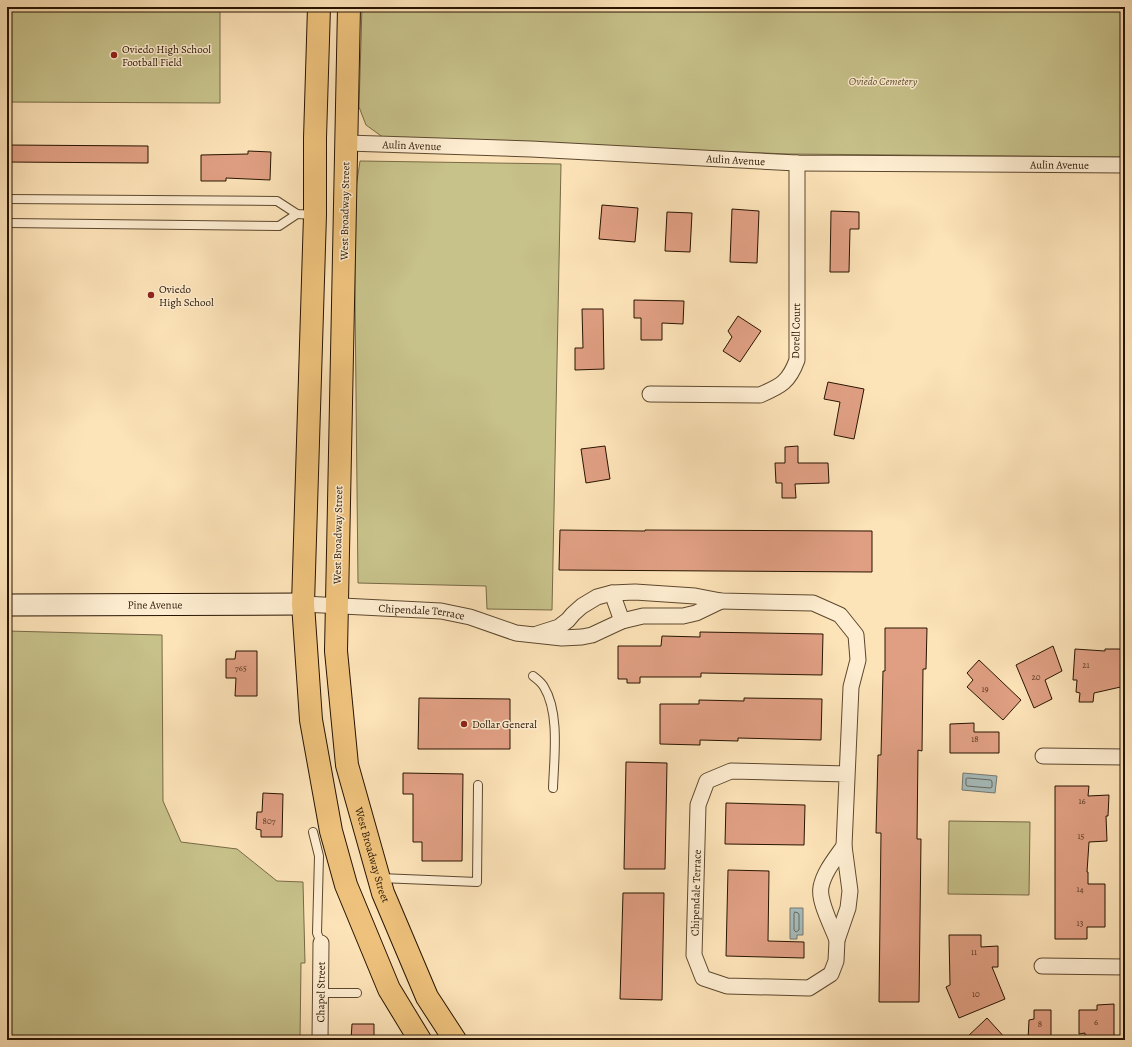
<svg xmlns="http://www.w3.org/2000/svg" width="1132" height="1047" viewBox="0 0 1132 1047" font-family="Alegreya,serif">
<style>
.green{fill:#c7c18a;stroke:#786a45}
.water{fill:#a6bbbb;stroke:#747870}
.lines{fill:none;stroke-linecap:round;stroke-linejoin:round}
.shore{stroke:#67685e;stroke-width:1}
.building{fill:#e09f83;stroke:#281400}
.lane-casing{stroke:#5d482e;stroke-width:10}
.street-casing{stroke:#5d482e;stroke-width:17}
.secondary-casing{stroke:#281400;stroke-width:23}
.primary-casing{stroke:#281400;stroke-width:24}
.lane{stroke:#feedd1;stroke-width:8}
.street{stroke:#feedd1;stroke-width:15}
.secondary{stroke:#feedd1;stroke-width:21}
.primary{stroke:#eec27c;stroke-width:22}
.poi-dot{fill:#8f2418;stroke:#feedd1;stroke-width:1.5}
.labels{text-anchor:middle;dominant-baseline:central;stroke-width:3;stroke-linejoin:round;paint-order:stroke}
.number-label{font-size:9px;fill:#563721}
.poi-label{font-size:11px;fill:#281400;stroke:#feedd1;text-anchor:start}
.park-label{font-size:11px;font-style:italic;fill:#605130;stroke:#feedd1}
.street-label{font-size:11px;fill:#281400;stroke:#feedd1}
</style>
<rect width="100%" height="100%" fill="#fde3b8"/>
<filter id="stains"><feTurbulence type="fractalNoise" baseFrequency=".005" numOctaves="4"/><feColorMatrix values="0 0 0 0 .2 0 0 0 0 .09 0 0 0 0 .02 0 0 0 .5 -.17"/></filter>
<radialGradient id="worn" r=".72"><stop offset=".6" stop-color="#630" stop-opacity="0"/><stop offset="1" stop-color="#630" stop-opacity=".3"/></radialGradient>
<!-- green -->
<g class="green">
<polygon points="7,7 220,7 220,103 7,102"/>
<polygon points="362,7 1125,7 1125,157 789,154 384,138 366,125 359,107"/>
<polygon points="360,161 561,164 552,610 487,609 486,586 358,583 354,201"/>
<polygon points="7,631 162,635 163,801 181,842 237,849 277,881 303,882 305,963 301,963 300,1040 7,1040"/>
<polygon points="949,821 1030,822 1029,895 948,894"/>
</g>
<!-- water -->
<g class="water">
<polygon points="963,773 997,776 995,793 962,790"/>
<polygon points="790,908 803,908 803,935 797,935 797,939 790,939"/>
</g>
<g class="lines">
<!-- shore -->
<g class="shore">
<polygon points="968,778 991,780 992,782 992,787 990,788 967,786 966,785 966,779"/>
<polygon points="795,912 798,913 799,914 799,930 796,932 794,930 794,914"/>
</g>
</g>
<!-- building -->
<g class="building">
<polygon points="7,145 148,146 148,163 7,162"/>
<polygon points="248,151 271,152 270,180 226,178 226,181 201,181 201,155 248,154"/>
<polygon points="602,205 638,208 635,242 599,239"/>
<polygon points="732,209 759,211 757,263 730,262"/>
<polygon points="831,211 859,212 859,229 850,229 849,272 830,272"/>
<polygon points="667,212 692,213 690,252 665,251"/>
<polygon points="634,300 684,301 683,324 662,323 662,340 641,340 641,318 634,318"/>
<polygon points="582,309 603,309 604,369 575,370 575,348 583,348"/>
<polygon points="738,316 761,331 740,362 723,351 732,337 728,331"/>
<polygon points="828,382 864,389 854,439 834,435 840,402 824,399"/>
<polygon points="605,446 610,479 586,483 581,449"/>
<polygon points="798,446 798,463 828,463 829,483 795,484 796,498 782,498 782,483 776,483 775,463 785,463 785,447"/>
<polygon points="560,530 645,531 645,530 872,531 872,572 559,570"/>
<polygon points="885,628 927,628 926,669 923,669 922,751 918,750 917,839 921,839 919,1002 879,1002 881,833 876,833 878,755 881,755 883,671 885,671"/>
<polygon points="700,632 823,634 822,675 701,673 701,677 640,677 640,683 627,683 627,679 618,679 618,646 661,646 662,636 700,637"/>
<polygon points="1053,646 1062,671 1045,680 1052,699 1034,708 1016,665"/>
<polygon points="1075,649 1105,651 1105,649 1125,649 1125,686 1094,693 1093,702 1079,702 1080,693 1076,692 1077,680 1073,680"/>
<polygon points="236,651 257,651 257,696 235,696 236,678 226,678 226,659 235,659"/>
<polygon points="979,660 1021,700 1003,720 967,687 973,680 967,673"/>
<polygon points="419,698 510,699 510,749 418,749"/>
<polygon points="744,698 822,699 821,740 738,738 738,741 700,740 700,745 660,744 660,704 699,704 699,700 744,701"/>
<polygon points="974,723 974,732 999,732 999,753 950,753 950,724"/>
<polygon points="626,762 667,763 665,869 624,869"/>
<polygon points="403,773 463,774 462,861 422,861 422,842 413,842 413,794 403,794"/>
<polygon points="1055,786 1089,786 1088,796 1109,795 1108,816 1106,816 1107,841 1089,842 1087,872 1088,872 1088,884 1105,884 1105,927 1087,927 1087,939 1055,939"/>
<polygon points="263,793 283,794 282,837 261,837 261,830 256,829 257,812 262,812"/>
<polygon points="726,803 805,805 804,845 725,844"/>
<polygon points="728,870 769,871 768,941 804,942 804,958 726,956"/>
<polygon points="623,893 664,893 662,1000 620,999"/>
<polygon points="949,935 981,935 981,947 998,946 998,967 992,967 1005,999 959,1018 946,987 950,985"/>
<polygon points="1114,1004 1114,1040 1085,1040 1085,1033 1079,1034 1079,1010 1097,1010 1097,1005"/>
<polygon points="1034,1010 1051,1010 1051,1040 1028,1040 1029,1020 1034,1019"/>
<polygon points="987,1018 1007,1040 964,1040"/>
<polygon points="352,1024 374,1024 374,1040 351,1040"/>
</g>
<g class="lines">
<!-- lane casing -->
<g class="lane-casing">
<g id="lane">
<polyline points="7,199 277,201 297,214 315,215"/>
<polyline points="7,223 279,226 297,214"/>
<path d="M533,676C537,679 542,683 544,687C560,713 554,758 553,788"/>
<polyline points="313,832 319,856 317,933 321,943"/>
<polyline points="380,878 477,882 478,785"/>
<polyline points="321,993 357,993"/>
</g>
</g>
<!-- street casing -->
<g class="street-casing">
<g id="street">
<path id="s1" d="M347,143L531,149L797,163L1125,165"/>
<path d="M650,394L760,395C781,386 789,382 797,360V163"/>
<polyline points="612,593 622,621"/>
<path id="s2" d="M303,604L441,611L470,617L516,633L562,638L582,637L592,635L622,621L643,616H683L696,613L721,601"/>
<path id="s3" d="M537,634L559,627L568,620L573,614L582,606L597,597L612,593L635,592L695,596L721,601L813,603L840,615L856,635L858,660L851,687L844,846L850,891L848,908L837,940L836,961L831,974L809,988L727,986L703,978L694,955L698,805L707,781L731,771L847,774"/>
<polyline points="1043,756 1125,757"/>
<path d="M837,940C832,926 818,901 821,887C824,872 835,859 844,846"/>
<polyline points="1042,966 1125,967"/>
<path id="s4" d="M320,1040L321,943"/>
</g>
</g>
<!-- secondary casing -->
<g class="secondary-casing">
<g id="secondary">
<path id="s5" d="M7,605L303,604"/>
</g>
</g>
<!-- primary casing -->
<g class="primary-casing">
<g id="primary">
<polyline points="319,7 315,138 315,215 303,604 311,720 331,831 346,885 389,989 420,1040"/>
<path id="s6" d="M349,7L336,651L347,765L383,893L427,997L455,1040"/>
</g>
</g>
<!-- lane -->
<use href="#lane" class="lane"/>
<!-- street -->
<use href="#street" class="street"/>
<!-- secondary -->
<use href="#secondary" class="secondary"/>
<!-- primary -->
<use href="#primary" class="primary"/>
</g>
<!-- markers -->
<g class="poi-dot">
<circle cx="114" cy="55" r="4"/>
<circle cx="151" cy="295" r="4"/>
<circle cx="464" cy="724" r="4"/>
</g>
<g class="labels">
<!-- number labels -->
<g class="number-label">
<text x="1086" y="665">21</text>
<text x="241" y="668">765</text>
<text x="1036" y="677">20</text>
<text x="985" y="689">19</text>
<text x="975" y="739">18</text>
<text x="1082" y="801">16</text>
<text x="269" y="821">807</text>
<text x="1081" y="836">15</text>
<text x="1080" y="889">14</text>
<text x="1080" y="923">13</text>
<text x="974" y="952">11</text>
<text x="976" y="994">10</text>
<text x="1096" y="1022">6</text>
<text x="1040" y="1024">8</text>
</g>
<!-- poi labels -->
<g class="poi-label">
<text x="122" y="49">Oviedo High School<tspan x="122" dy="13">Football Field</tspan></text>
<text x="159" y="289">Oviedo<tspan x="159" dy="13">High School</tspan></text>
<text x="472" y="724">Dollar General</text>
</g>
<!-- park labels -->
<g class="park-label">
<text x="883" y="81">Oviedo Cemetery</text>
</g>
<!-- street labels -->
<g class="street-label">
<text stroke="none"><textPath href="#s1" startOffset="65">Aulin Avenue</textPath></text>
<text stroke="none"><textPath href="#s1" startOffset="389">Aulin Avenue</textPath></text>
<text stroke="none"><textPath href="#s1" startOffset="713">Aulin Avenue</textPath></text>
<text transform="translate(345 211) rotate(-89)">West Broadway Street</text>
<text transform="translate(796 331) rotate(-89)">Dorell Court</text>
<text transform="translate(338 535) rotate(-89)">West Broadway Street</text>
<text stroke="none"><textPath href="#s5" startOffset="148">Pine Avenue</textPath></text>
<text stroke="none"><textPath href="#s2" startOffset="119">Chipendale Terrace</textPath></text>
<text stroke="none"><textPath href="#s6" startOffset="852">West Broadway Street</textPath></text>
<text stroke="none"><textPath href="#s3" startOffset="908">Chipendale Terrace</textPath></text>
<text stroke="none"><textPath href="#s4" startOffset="48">Chapel Street</textPath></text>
</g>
</g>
<!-- margin -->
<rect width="1132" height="1047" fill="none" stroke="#fde3b8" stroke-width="24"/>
<rect x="8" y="8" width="1116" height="1031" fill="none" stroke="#281400" stroke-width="2"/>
<rect x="12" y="12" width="1108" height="1023" fill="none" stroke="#281400"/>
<rect width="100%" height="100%" filter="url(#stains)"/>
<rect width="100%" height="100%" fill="url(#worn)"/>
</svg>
